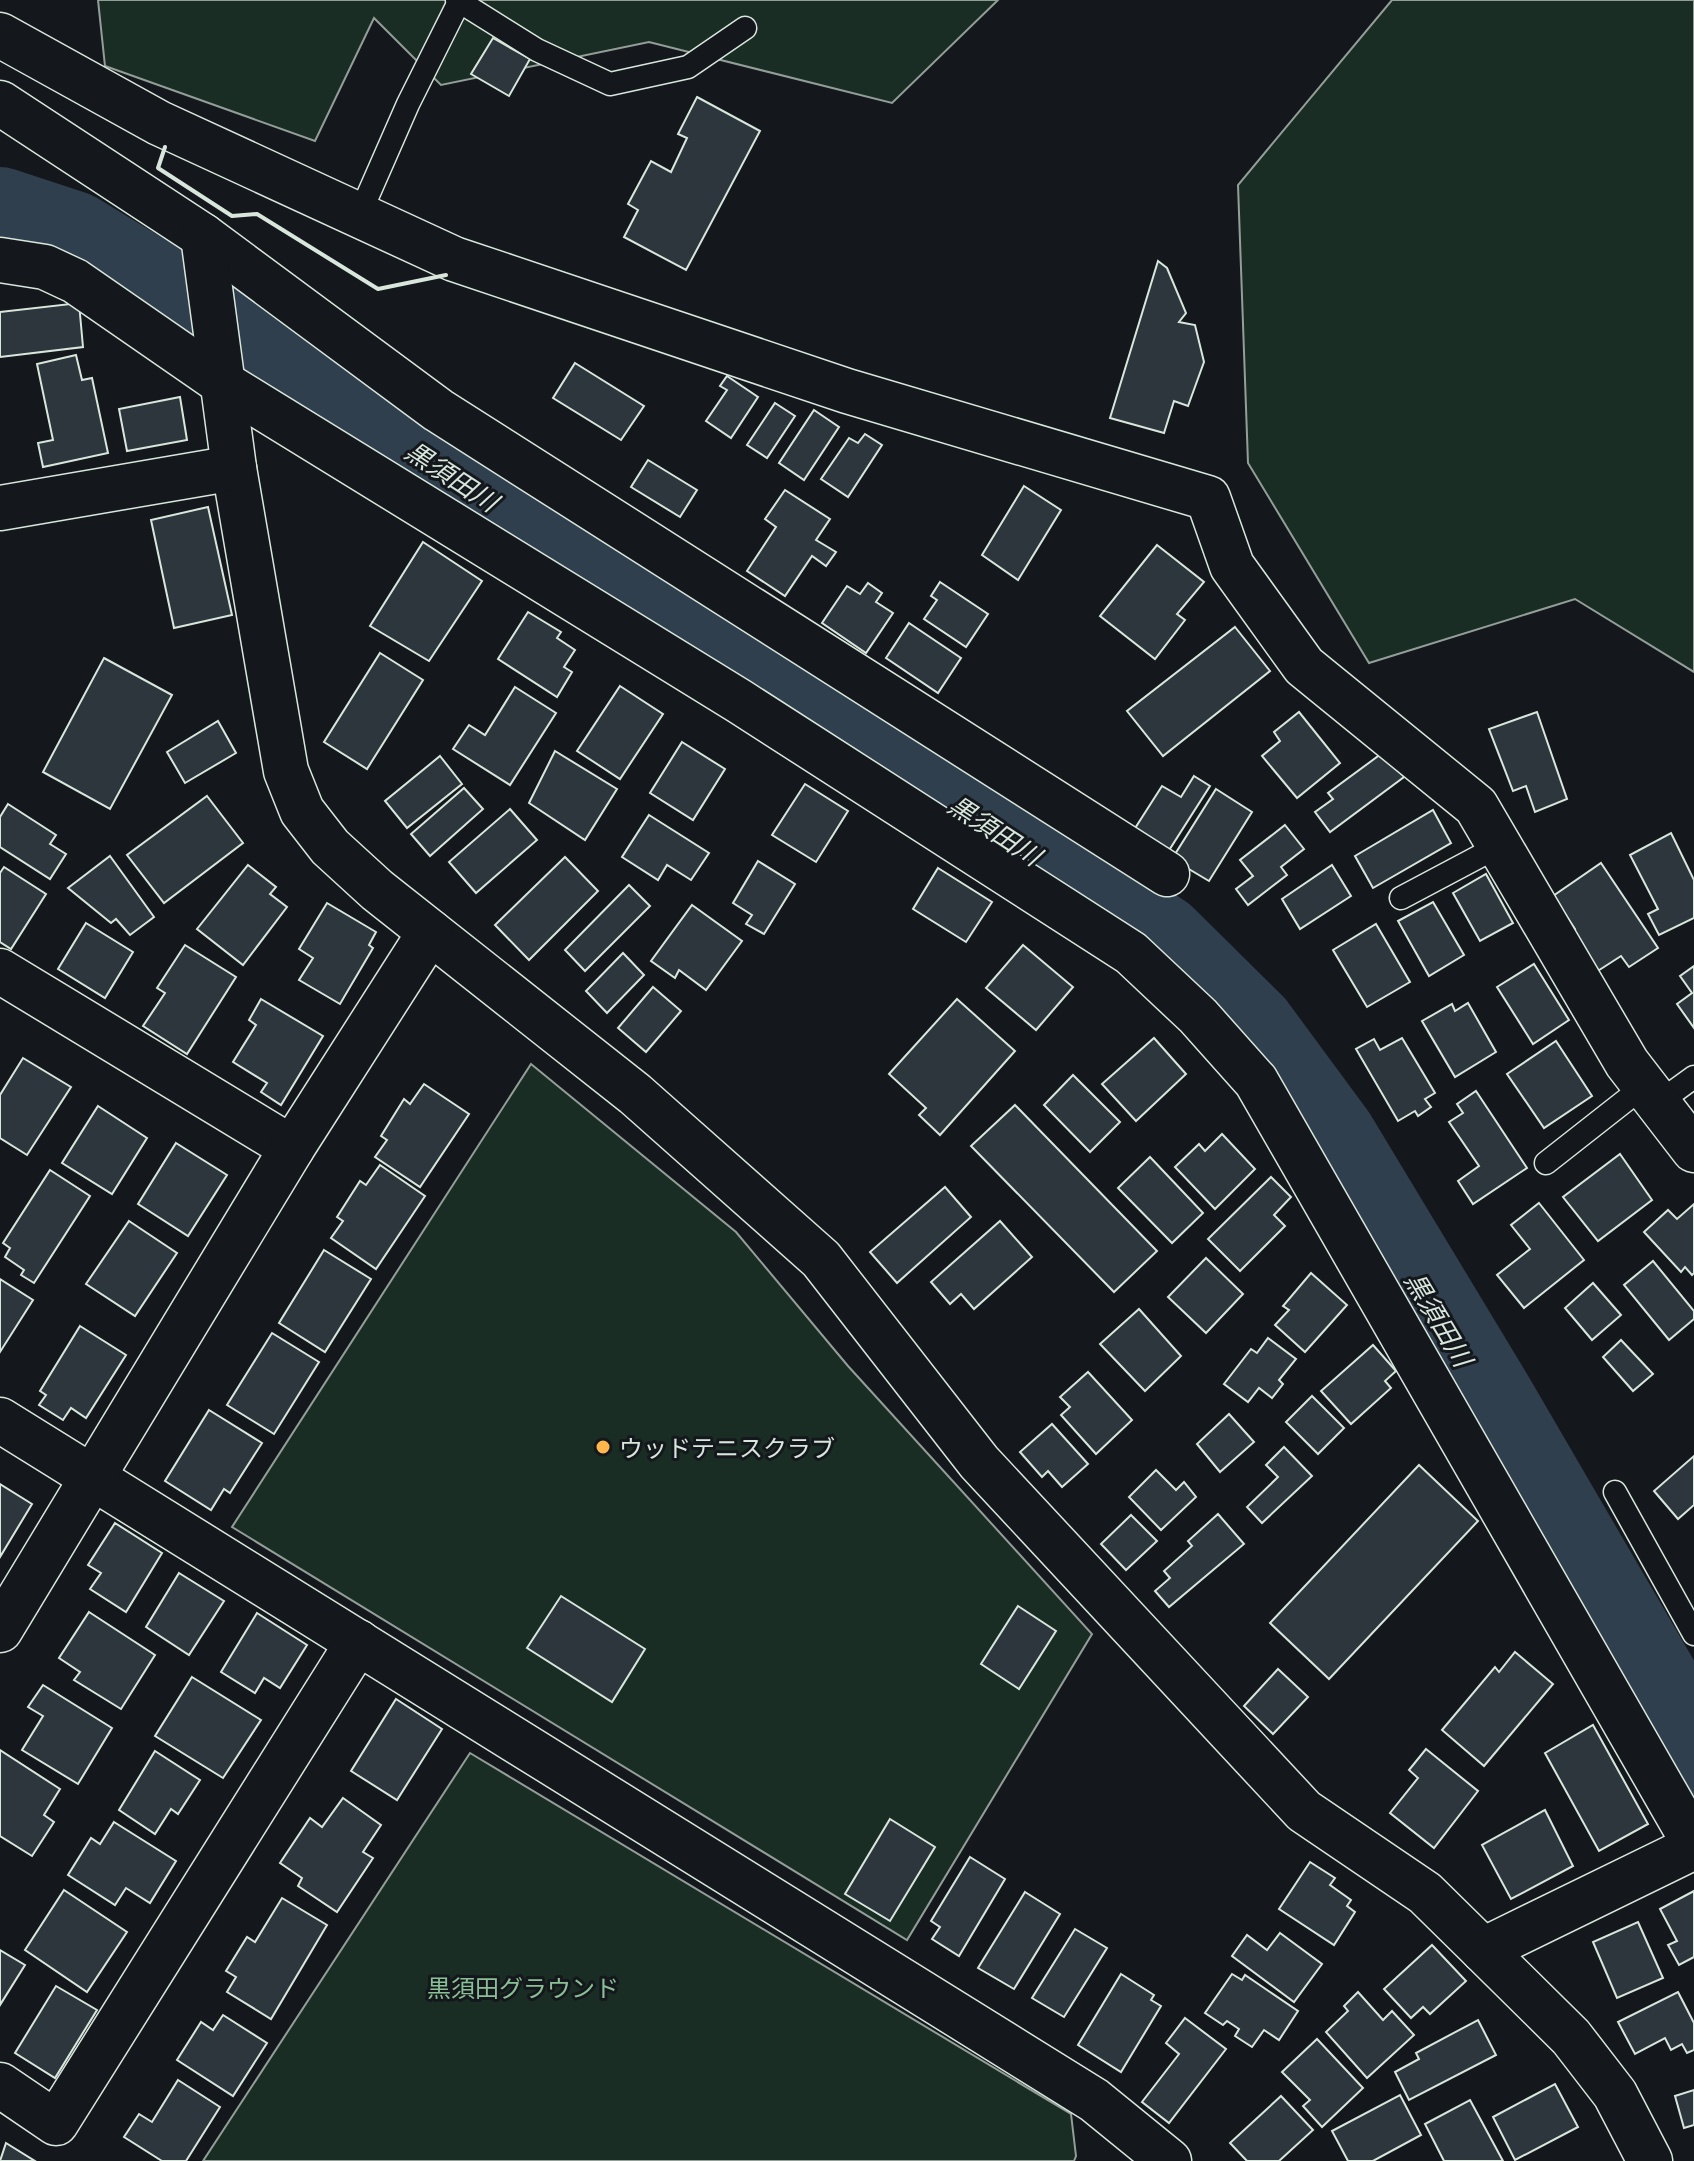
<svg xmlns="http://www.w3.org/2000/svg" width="1694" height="2161" viewBox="0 0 1694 2161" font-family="'Open Sans','Noto Sans JP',sans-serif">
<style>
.green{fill:#1a2d24;stroke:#939e99;stroke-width:2}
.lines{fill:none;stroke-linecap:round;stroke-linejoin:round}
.river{stroke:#2f3f4d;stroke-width:90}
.building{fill:#2c363c;stroke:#d8e6dc;stroke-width:2}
.service-casing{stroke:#d8e6dc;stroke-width:25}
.minor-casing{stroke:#d8e6dc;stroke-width:47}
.service{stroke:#14181c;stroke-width:22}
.minor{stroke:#14181c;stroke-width:44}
.wall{stroke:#d8e6dc;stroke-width:4}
.poi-dot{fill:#ffb74d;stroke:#14181c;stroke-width:3}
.labels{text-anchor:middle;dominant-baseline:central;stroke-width:6;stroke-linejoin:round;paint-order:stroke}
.poi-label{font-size:24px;fill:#d8e6dc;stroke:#14181c;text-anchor:start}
.park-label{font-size:24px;fill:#8ac095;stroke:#14181c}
.water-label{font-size:26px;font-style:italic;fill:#d8e6dc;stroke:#14181c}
</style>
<rect width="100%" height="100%" fill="#14181c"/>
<!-- green -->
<g class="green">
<polygon points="98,0 998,0 892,103 649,42 441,85 374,18 315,141 105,66"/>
<polygon points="1392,0 1694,0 1694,672 1575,599 1369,663 1248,463 1238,185"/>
<polygon points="531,1064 736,1232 848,1366 1092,1634 907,1940 232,1527"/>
<polygon points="470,1753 1071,2114 1076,2156 1074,2161 203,2161"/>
</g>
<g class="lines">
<!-- river -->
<polyline class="river" points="0,212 73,236 257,348 388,438 1161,939 1251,1028 1332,1138 1489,1398 1694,1750"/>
</g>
<!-- building -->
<g class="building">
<polygon points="493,38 530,59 509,96 471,74"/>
<polygon points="697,97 760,131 686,270 624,237 638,210 628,204 651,161 671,172 687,138 678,134"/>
<polygon points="1158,261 1167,268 1186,313 1179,322 1195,325 1204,362 1188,406 1174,401 1164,433 1110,418"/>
<polygon points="79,303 83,347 0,357 0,312"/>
<polygon points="76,355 82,380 92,378 108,453 43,467 38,443 53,440 37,364"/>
<polygon points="575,363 644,406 621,440 553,398"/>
<polygon points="727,376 758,397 731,438 706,421 727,390 720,386"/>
<polygon points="180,397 187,440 127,451 119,409"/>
<polygon points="775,403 795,416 767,458 747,445"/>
<polygon points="814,410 839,427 804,480 779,463"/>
<polygon points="865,434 882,445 848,497 821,479 849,438 858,443"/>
<polygon points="648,460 697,490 680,517 631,487"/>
<polygon points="1024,486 1061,510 1018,580 982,555"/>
<polygon points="785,490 830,519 816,540 836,552 826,566 812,556 785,596 747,571 776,527 765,519"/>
<polygon points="208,507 232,615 174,628 151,520"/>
<polygon points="423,542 482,581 429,661 370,626"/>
<polygon points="1157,545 1204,582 1177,614 1185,620 1155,659 1100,616"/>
<polygon points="940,582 988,614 966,647 924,619 937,600 931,596"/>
<polygon points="868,583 882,593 876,602 893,613 866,653 822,623 847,586 860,594"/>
<polygon points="528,612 561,632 557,638 575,650 564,667 572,672 557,697 498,659"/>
<polygon points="909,623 961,658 938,693 886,658"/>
<polygon points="1235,627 1270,671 1163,756 1127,711"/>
<polygon points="380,653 423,680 367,769 324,742"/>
<polygon points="104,658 172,695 110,809 43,772"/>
<polygon points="620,686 663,714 620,779 577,751"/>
<polygon points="515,687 556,713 510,785 453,749 469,725 485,735"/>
<polygon points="1299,712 1340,763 1297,798 1262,756 1280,741 1274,732"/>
<polygon points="1537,712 1567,799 1535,812 1526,786 1513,791 1489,729"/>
<polygon points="218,721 236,753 185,783 167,752"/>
<polygon points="682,742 725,769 693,820 650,793"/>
<polygon points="555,751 617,789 585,840 529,803"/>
<polygon points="1385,751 1404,777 1330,832 1315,812 1333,799 1328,793"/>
<polygon points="440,756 462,784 407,828 385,801"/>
<polygon points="1194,776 1210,786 1166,855 1132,833 1162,786 1181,797"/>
<polygon points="805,784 848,811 816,862 772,835"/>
<polygon points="464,788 483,809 430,856 411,834"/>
<polygon points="1216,789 1252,812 1209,881 1172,859"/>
<polygon points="207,796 243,843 164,903 127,855"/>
<polygon points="8,804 56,835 50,844 66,854 50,879 0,847 0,817"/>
<polygon points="510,809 537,840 476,893 449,862"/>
<polygon points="1433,810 1451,843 1373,888 1355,856"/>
<polygon points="649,815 709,853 691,880 667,865 658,880 622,857"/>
<polygon points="1285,825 1304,849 1281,867 1287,875 1248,905 1236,889 1253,876 1240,860"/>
<polygon points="1671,833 1694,880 1694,918 1659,935 1648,914 1658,909 1630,855"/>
<polygon points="110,856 154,917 130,935 116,919 111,923 68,888"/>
<polygon points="565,857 598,891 529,960 495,925"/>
<polygon points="758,861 795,884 764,934 746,924 752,915 733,903"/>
<polygon points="1601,863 1658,948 1629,967 1621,956 1590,976 1564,937 1575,929 1553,896"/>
<polygon points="248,865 276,887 270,894 287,907 243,965 197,929"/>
<polygon points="1332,865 1351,896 1300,929 1282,899"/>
<polygon points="4,867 46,894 11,949 0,942 0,873"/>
<polygon points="938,868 992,902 966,942 913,909"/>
<polygon points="1486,874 1513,923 1480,941 1453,893"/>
<polygon points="629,885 650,906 585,971 565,950"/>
<polygon points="1433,902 1464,955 1429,976 1398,921"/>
<polygon points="327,903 376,932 369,945 373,948 340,1004 299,980 313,958 299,949"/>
<polygon points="692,905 742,941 706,990 679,970 675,978 651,961"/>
<polygon points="86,923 133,952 105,998 58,969"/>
<polygon points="1376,924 1410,982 1367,1007 1333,950"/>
<polygon points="185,945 236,977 187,1054 143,1026 165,993 157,988"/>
<polygon points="1023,945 1073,987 1036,1030 986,988"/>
<polygon points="623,953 644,975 607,1013 586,991"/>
<polygon points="1534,964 1569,1020 1533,1044 1497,987"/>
<polygon points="1694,966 1694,1028 1677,1004 1692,993 1680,976"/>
<polygon points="653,987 681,1011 646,1052 618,1028"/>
<polygon points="261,999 323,1036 281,1105 261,1092 267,1083 233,1062 256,1025 249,1020"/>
<polygon points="957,999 1015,1051 940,1135 919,1115 926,1108 889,1074"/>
<polygon points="1468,1003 1496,1052 1455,1077 1422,1021 1452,1004 1455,1011"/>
<polygon points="1154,1038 1186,1074 1136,1121 1102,1084"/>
<polygon points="1402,1038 1435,1093 1425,1099 1431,1107 1418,1116 1415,1111 1398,1121 1356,1049 1374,1039 1380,1050"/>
<polygon points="1556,1041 1592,1096 1544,1128 1507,1074"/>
<polygon points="23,1058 71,1087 27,1155 0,1138 0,1095"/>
<polygon points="1073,1075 1120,1122 1090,1152 1044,1105"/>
<polygon points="424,1084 469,1114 420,1187 375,1157 387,1140 381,1136 404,1099 410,1104"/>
<polygon points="1476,1091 1527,1168 1473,1204 1458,1181 1479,1166 1449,1122 1463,1113 1457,1104"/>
<polygon points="1015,1105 1157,1251 1114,1292 971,1146"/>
<polygon points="98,1106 147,1138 112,1194 62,1163"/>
<polygon points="1222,1134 1255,1169 1215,1209 1175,1167 1199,1144 1205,1151"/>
<polygon points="176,1143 227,1175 188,1236 138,1204"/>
<polygon points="1620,1154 1652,1200 1598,1241 1563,1197"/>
<polygon points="1150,1157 1203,1213 1172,1243 1118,1188"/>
<polygon points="380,1165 425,1196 376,1269 331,1238 343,1221 337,1217 360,1181 366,1185"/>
<polygon points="50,1170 90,1196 34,1283 21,1275 24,1270 5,1257 10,1248 3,1243"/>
<polygon points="1271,1177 1291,1197 1274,1215 1285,1226 1240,1271 1208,1239"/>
<polygon points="945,1187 971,1217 897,1283 870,1252"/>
<polygon points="1539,1203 1584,1260 1524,1308 1497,1275 1530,1249 1511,1225"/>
<polygon points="1694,1204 1694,1273 1692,1275 1685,1267 1681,1272 1644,1232 1668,1210 1677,1219"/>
<polygon points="129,1221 177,1253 135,1316 86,1284"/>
<polygon points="1000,1221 1032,1257 974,1309 961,1294 950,1304 931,1282"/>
<polygon points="324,1250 371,1279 325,1352 279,1323"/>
<polygon points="1206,1258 1243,1294 1206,1333 1168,1297"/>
<polygon points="1653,1261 1694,1311 1694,1319 1669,1340 1624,1285"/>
<polygon points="1311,1273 1347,1305 1305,1352 1275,1325 1289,1310 1283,1306"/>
<polygon points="0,1279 33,1300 0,1352"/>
<polygon points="1593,1283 1621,1315 1592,1340 1565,1308"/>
<polygon points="1139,1309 1181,1356 1145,1391 1100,1344"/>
<polygon points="80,1326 126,1355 86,1418 71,1408 63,1420 39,1405 46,1395 40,1391"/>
<polygon points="272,1333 319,1362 274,1434 227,1405"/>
<polygon points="1268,1338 1296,1359 1279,1380 1283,1384 1272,1398 1259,1388 1248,1402 1224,1384 1251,1349 1257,1353"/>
<polygon points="1621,1340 1653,1374 1633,1391 1603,1357"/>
<polygon points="1373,1345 1396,1371 1385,1381 1391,1388 1351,1424 1321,1391"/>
<polygon points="1088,1372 1132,1420 1096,1454 1061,1415 1070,1407 1060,1397"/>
<polygon points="1312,1396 1344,1428 1318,1454 1286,1422"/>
<polygon points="209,1410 262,1443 230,1493 224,1489 211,1510 165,1481"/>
<polygon points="1229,1414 1254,1442 1220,1472 1197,1444"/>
<polygon points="1052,1424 1088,1464 1062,1487 1048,1471 1042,1477 1020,1452"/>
<polygon points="1284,1447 1312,1476 1262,1523 1247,1507 1278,1477 1266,1465"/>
<polygon points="1694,1456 1694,1505 1678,1519 1654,1491"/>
<polygon points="1419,1465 1478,1521 1329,1679 1270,1623"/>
<polygon points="1156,1470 1176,1490 1184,1482 1196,1497 1161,1530 1129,1497"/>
<polygon points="0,1484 32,1504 0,1557"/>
<polygon points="1218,1514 1244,1544 1169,1607 1155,1591 1170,1578 1164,1571 1192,1546 1188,1541"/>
<polygon points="1131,1515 1157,1541 1126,1570 1101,1544"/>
<polygon points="115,1523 162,1553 126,1612 90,1589 101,1573 88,1565"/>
<polygon points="179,1573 224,1601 189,1655 146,1627"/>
<polygon points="561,1596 645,1649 612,1702 527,1648"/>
<polygon points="1018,1606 1056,1631 1019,1689 981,1664"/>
<polygon points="89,1612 155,1655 121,1709 74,1680 80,1672 59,1658"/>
<polygon points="257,1613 307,1645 280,1688 264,1678 255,1693 221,1672"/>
<polygon points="1515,1652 1553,1684 1484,1766 1442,1730 1495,1667 1499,1672"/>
<polygon points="1278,1669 1308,1697 1273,1734 1244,1706"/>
<polygon points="192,1677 261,1720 223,1778 155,1736"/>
<polygon points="43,1685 112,1728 78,1784 22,1750 43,1716 28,1707"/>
<polygon points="396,1699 442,1729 397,1800 351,1771"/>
<polygon points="1593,1725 1648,1824 1599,1851 1545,1753"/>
<polygon points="1426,1749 1478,1791 1434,1848 1390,1813 1418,1778 1409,1770"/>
<polygon points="0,1750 60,1789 44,1815 54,1822 32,1856 0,1836"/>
<polygon points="155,1751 200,1780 178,1814 171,1809 155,1834 119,1810"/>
<polygon points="343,1798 381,1825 363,1852 373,1858 337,1912 298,1886 302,1878 280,1863 310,1818 322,1827"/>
<polygon points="1545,1810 1573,1866 1511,1899 1482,1845"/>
<polygon points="890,1819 935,1847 890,1921 845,1894"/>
<polygon points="114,1822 176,1861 150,1903 126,1888 115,1905 68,1875 91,1838 100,1844"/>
<polygon points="970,1857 1005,1879 959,1956 932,1939 940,1927 931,1921"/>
<polygon points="1310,1862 1335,1878 1330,1885 1351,1900 1347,1906 1355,1912 1334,1945 1279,1909"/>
<polygon points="64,1890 127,1932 87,1992 25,1950"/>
<polygon points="1694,1891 1694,1957 1679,1965 1668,1945 1677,1941 1660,1909"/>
<polygon points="1025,1892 1060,1914 1014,1989 978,1968"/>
<polygon points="282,1898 327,1925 271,2019 227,1992 236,1977 226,1971 247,1937 255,1942"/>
<polygon points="1638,1922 1663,1978 1617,1998 1593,1942"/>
<polygon points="1075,1929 1107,1948 1064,2017 1032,1998"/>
<polygon points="1280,1933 1322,1964 1294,2002 1232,1956 1247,1935 1267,1950"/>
<polygon points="1432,1945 1466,1981 1430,2014 1423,2007 1411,2018 1384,1989"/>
<polygon points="0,1950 25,1965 0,2005"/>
<polygon points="1121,1974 1154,1995 1151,2000 1161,2006 1121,2072 1078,2045"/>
<polygon points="1232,1974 1242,1980 1245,1975 1298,2011 1279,2040 1264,2030 1252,2047 1235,2036 1239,2029 1227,2021 1223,2025 1205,2013"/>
<polygon points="56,1986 97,2010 55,2078 15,2053"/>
<polygon points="1358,1992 1383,2020 1392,2011 1414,2035 1367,2078 1326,2032 1348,2011 1344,2006"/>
<polygon points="1678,1992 1694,2023 1694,2050 1687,2053 1682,2044 1671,2050 1665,2038 1635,2054 1618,2022"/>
<polygon points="223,2015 267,2043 233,2096 177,2060 201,2022 213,2030"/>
<polygon points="1185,2018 1226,2049 1169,2123 1142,2102 1179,2054 1166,2043"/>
<polygon points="1478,2020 1496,2055 1409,2100 1395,2072 1419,2059 1416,2053"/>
<polygon points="1317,2039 1363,2088 1322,2127 1303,2106 1310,2100 1282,2072"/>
<polygon points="178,2080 220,2107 186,2161 162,2161 124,2137 139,2114 152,2122"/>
<polygon points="1555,2084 1578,2127 1515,2160 1493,2117"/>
<polygon points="1694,2090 1694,2125 1684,2128 1675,2096"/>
<polygon points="1400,2095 1421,2135 1373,2161 1348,2161 1332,2131"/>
<polygon points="1281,2096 1313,2130 1279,2161 1247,2161 1230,2143"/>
<polygon points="1470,2100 1503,2161 1444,2161 1425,2124"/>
<polygon points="6,2143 35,2161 0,2161"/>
</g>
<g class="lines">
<!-- service casing -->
<g class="service-casing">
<g id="service">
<polyline points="457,0 537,50 610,84 688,67 745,28"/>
<polyline points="358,218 408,104 460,0"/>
<polyline points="1401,898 1499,846"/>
<polyline points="1658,1103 1694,1077"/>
<polyline points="1546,1163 1644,1086"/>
<polyline points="1615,1492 1694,1634"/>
</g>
</g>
<!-- minor casing -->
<g class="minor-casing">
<g id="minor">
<polyline points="0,35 159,123 454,259 847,391 1208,498 1232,566 1304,666 1476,806 1627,1063 1694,1150"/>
<polyline points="0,103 203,236 438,410 1167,874"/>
<polyline points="203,236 234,468 286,771 302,811 330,847 377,890 635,1094 821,1259 979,1462 1304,1811 1425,1893 1483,1950"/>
<polyline points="0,260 45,267 75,281 221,382 739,701 1131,953 1198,1016 1256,1081 1694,1843"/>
<polyline points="0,508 234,468"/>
<polyline points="0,971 292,1148"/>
<polyline points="0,1420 1094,2100 1169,2161"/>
<polyline points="0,1630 292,1148 430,932"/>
<polyline points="0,2085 56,2123 358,1642"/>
<polyline points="1650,2161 1615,2094 1571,2037 1483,1950 1694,1847"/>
</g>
</g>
<!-- service -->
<use href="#service" class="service"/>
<!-- minor -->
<use href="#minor" class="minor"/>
<!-- wall -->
<polyline class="wall" points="165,147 158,168 232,216 257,214 378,289 446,275"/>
</g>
<!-- markers -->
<circle class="poi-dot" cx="603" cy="1447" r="8"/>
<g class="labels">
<!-- poi labels -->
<g class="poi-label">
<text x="619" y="1447">ウッドテニスクラブ</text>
</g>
<!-- park labels -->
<g class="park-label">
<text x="523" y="1987">黒須田グラウンド</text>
</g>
<!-- water labels -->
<g class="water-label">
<text transform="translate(452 476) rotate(33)">黒須田川</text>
<text transform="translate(995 830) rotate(33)">黒須田川</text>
<text transform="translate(1439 1319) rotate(59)">黒須田川</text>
</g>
</g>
</svg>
